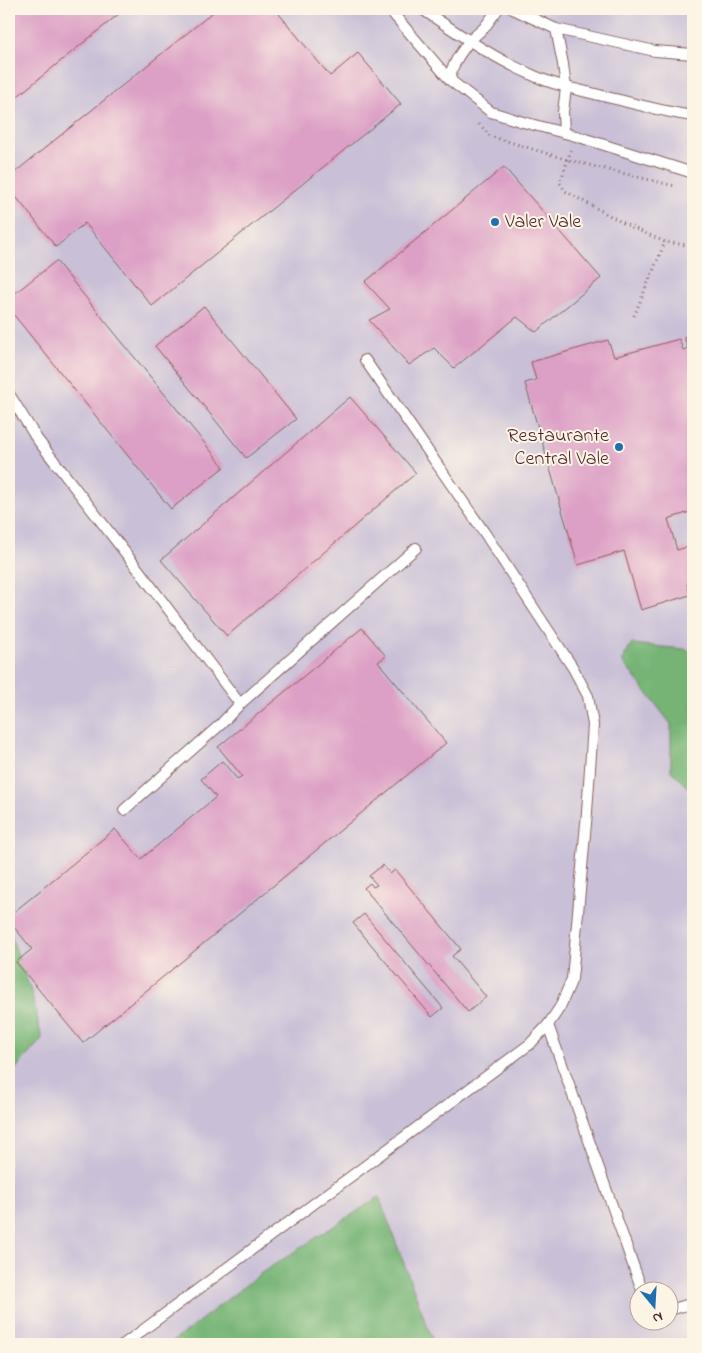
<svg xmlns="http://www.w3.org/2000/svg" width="702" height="1353" viewBox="0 0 702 1353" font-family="'Indie Flower',sans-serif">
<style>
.industrial{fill:#c9bfd7;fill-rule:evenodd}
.forest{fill:#75b475;stroke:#606a50}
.building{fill:#dc9fc5}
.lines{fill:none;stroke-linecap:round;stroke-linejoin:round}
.service-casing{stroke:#85615d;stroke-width:12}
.path{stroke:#85615d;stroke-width:3;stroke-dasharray:1 4;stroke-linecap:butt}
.service{stroke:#fff;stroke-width:10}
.poi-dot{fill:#1f6fb2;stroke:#fcf5e5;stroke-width:2}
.labels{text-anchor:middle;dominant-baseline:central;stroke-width:4;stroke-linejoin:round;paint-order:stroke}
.poi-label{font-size:20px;fill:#4a1f2b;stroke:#fcf5e5;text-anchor:start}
</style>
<rect width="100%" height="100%" fill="#fcf5e5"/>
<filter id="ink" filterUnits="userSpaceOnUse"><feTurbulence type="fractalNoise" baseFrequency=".02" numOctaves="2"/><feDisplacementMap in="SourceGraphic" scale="10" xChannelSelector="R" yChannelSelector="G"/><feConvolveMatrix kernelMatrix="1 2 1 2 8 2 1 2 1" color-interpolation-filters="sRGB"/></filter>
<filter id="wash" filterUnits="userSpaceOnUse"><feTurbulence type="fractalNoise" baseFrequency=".0096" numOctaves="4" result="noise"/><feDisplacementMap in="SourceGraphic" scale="20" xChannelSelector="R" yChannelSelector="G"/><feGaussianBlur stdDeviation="1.12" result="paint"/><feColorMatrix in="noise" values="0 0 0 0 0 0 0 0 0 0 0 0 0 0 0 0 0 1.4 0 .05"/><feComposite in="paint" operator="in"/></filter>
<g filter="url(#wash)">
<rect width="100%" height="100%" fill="#f3dbbb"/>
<!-- industrial -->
<path class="industrial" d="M9,9H693V1344H9ZM640,1290H670V1320H640Z"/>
<!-- forest -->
<g class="forest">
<polygon points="631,644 684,649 693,652 693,793 671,771 671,724 622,661"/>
<polygon points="9,925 13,942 31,991 42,1039 9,1076"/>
<polygon points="379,1197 434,1344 170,1344 260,1274"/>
</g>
<g id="blocks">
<!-- building -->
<g class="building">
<polygon points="9,9 125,9 9,103"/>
<polygon points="217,9 275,9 330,76 358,53 401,104 152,306 85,223 56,247 9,188 9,177"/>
<polygon points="504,167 601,278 536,332 517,317 454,368 434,348 409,365 369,320 390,309 365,282"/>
<polygon points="56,261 224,467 171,509 9,309 9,298"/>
<polygon points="204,306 296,419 246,458 155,346"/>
<polygon points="693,334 693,511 668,519 677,550 687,547 693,568 693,582 687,584 690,595 641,610 624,551 578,565 525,383 536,380 531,362 608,340 614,357 679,339 683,350 688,348 684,337"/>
<polygon points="350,397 416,473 227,636 161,560"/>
<polygon points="362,628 386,656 378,662 446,743 83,1043 16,962 32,949 9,921 9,916 115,829 141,859 216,797 201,779 222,761 237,779 242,776 218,747"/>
<polygon points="383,865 390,874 395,870 461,949 452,956 486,997 468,1012 364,888 370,883 373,887 377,885 369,876"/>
<polygon points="364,914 443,1008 432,1017 353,923"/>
</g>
</g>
</g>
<g filter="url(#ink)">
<use href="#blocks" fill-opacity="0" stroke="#85615d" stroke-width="1"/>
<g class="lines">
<!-- service casing -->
<g class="service-casing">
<g id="service">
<polyline points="389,9 450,80 491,112 523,122 576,136 693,173"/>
<path d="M422,9C457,33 492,57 530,74C555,86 581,90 607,97C636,104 664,112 693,116"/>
<polyline points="513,9 556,29 655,51 693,54"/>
<polyline points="556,29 563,64 566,88 563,112 564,133"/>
<polyline points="450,80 452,69 458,57 469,41 484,28 498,9"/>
<polyline points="9,394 37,439 141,573 240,704 221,724 124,810"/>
<polyline points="240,704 416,548"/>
<polyline points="548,1025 642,1290"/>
<polyline points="670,1310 693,1303"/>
<polyline points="124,1344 530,1044 548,1025 560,1007 572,979 587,812 593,725 588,696 573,668 484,532 365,360"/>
</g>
</g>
<!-- path -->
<g class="path">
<polyline points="479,124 490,136 568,160 675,186"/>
<polyline points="571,150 560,183 565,191 627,225 665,242 693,246"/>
<polyline points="634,316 665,242"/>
</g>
<!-- service -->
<use href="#service" class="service"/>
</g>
</g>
<!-- markers -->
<g class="poi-dot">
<circle cx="495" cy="222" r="5"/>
<circle cx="619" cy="447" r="5"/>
</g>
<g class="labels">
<!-- poi labels -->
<g class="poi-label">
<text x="505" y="222">Valer Vale</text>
<text x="609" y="436" text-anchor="end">Restaurante<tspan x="609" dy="23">Central Vale</tspan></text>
</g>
</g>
<!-- margin -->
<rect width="702" height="1353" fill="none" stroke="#fcf5e5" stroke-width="30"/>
<!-- north arrow -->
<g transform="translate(654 1306) rotate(162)"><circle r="24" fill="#fcf5e5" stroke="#b59f9b"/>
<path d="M0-4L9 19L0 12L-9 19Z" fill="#1f6fb2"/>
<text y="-8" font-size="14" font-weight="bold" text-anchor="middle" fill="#4a1f2b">N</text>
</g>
</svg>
